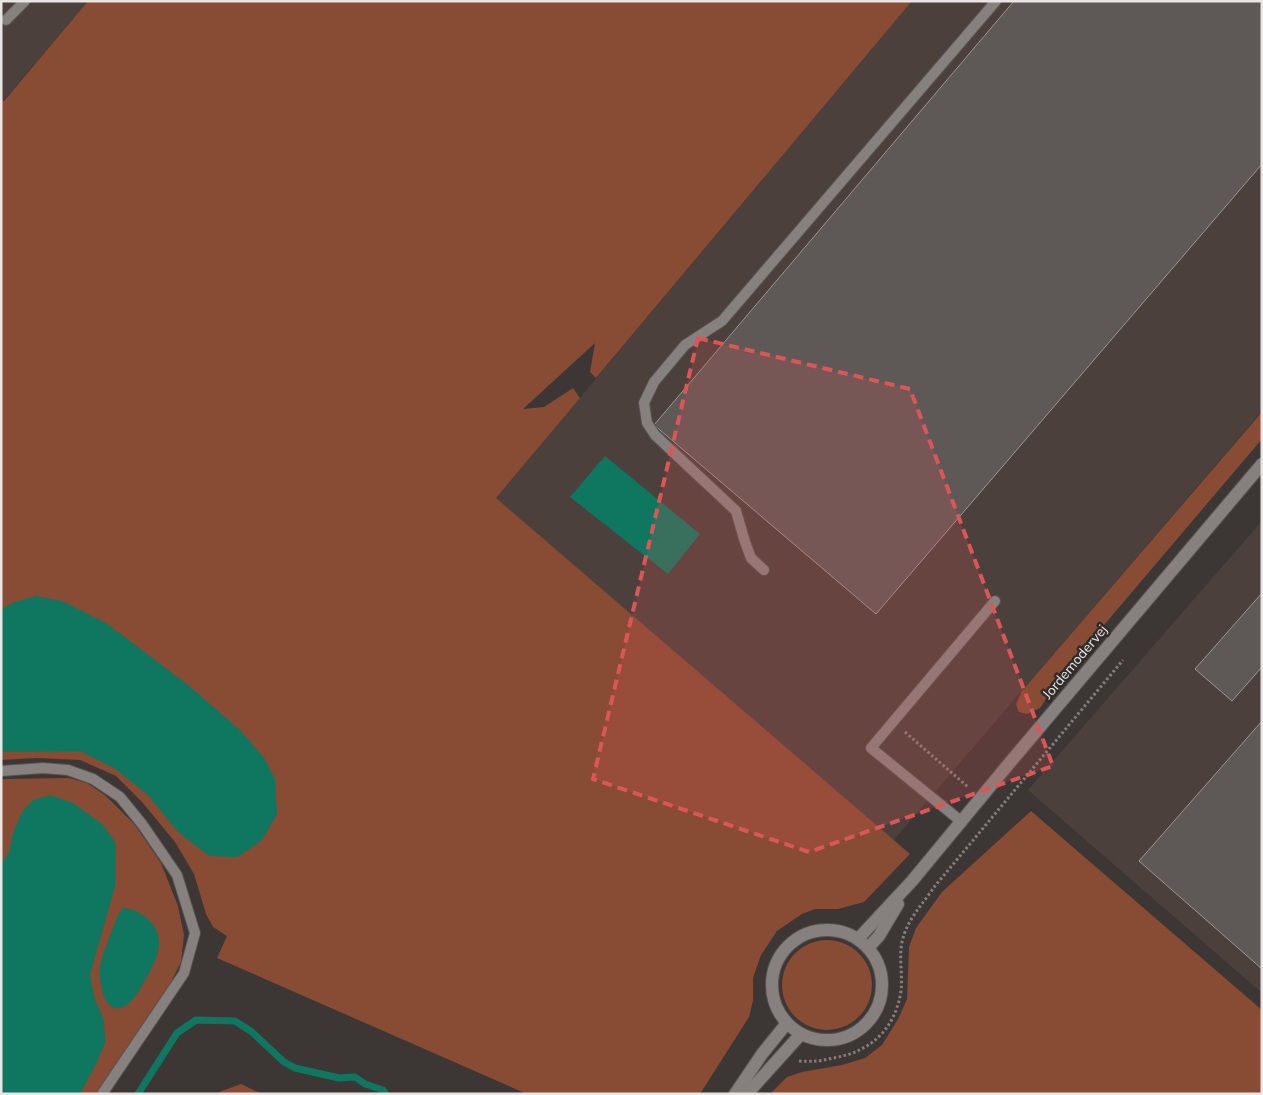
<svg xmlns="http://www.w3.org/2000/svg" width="1263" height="1095" viewBox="0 0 1263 1095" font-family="'Nunito Sans',sans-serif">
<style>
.built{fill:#4c403c}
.green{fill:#884b34}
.water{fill:#0f765f}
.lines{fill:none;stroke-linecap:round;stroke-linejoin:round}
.stream{stroke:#0f765f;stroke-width:7}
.building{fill:#5e5856;stroke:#9c9694}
.service-casing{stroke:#565250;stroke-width:12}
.tertiary-casing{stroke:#565250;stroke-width:14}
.path{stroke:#847e7d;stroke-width:3;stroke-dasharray:2.5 2.5;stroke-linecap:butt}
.service{stroke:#86807e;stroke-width:10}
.tertiary{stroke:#86807e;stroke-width:12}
.marked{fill:#db5757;fill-opacity:0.2;stroke:#db5757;stroke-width:4;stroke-dasharray:10 6;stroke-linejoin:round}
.labels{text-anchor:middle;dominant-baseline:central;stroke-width:5;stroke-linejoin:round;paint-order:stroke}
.street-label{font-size:14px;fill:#e9e5e4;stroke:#312c2a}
</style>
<rect width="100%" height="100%" fill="#3c3634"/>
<!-- built -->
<g class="built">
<polygon points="1,1 88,1 3,101 1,99"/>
<polygon points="912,1 1262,1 1262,411 893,841 496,498"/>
<polygon points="1262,521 1262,993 1028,790"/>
</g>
<!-- green -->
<g class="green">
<polygon points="88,1 912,1 596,378 590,372 595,343 523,409 544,407 573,388 580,398 496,498 910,854 864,902 838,909 815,909 802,914 777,931 761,955 753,978 753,1001 749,1017 700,1094 527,1094 217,958 227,936 213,927 206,914 194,874 175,842 142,802 116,776 80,760 37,758 1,760 1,99 4,101"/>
<polygon points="1262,412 1262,439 1065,671 1040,708 1027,714 1019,712 1016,704 1022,691"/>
<polygon points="69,778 87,783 106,796 135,825 161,863 178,906 184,935 181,962 170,984 100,1094 1,1094 1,779"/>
<polygon points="1031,811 1262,1010 1262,1094 770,1094 787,1077 802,1072 842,1065 865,1058 882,1045 898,1019 907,999 909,947 916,928 942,892"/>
<circle cx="827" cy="985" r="45"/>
<polygon points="241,1084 262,1094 219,1094 219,1092"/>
</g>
<!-- water -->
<g class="water">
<polygon points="605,456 700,534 668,574 570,497"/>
<polygon points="36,596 62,601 106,623 188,685 241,731 264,758 275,779 277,814 262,840 254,846 237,857 209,856 178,832 148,795 114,768 80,751 1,752 1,610 12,603"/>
<polygon points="50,795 73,803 102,824 116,843 115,886 90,975 94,996 104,1021 105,1043 97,1062 80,1094 1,1094 1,865 9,852 13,833 22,812 33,800"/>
<path d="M123,908C140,909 159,924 159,942C160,954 150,972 144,982C140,989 133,1002 125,1006C103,1018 99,980 100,967C102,954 113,929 118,915Z"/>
</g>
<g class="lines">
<!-- stream -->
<polyline class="stream" points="138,1094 177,1033 196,1020 235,1021 252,1032 284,1062 295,1068 339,1078 355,1077 365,1084 383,1090 386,1094"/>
</g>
<!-- building -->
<g class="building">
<polygon points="1014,1 1262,1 1262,164 876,614 654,425"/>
<polygon points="1262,593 1262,667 1232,701 1195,669"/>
<polygon points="1262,721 1262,969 1139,861"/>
</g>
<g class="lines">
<!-- service casing -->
<g class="service-casing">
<g id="service">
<polyline points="6,20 25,1"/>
<polyline points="764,570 751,558 745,542 736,511 655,435 647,423 644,403 654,382 685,345 722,321 996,1"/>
<polyline points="1,771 43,768 68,770 93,779 120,797 142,824 177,875 195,933 184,973 102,1094"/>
<polyline points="962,822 871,748 995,601"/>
</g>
</g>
<!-- tertiary casing -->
<g class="tertiary-casing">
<g id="tertiary">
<circle cx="827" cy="985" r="55"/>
<polyline points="858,939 912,881 1007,766 1262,464"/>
<polyline points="868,948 879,936 898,904"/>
<polyline points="735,1094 762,1054 787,1023"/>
<polyline points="747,1094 801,1034"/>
</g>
</g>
<!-- path -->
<g class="path">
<polyline points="905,732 968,787"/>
<path d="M799,1061C811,1062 822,1061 833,1058C870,1052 895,1030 901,991C903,973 898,955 903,938C908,919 924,902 935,886L1123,660"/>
</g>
<!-- service -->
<use href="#service" class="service"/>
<!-- tertiary -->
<use href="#tertiary" class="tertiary"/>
</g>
<!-- marked area -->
<path class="marked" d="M698,338L910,389L1053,766L809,852L593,779Z"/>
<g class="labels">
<!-- street labels -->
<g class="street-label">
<text transform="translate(1075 662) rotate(-50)">Jordemodervej</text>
</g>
</g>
<!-- border -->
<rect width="1263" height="1095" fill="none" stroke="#e9e5e4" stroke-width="5"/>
</svg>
